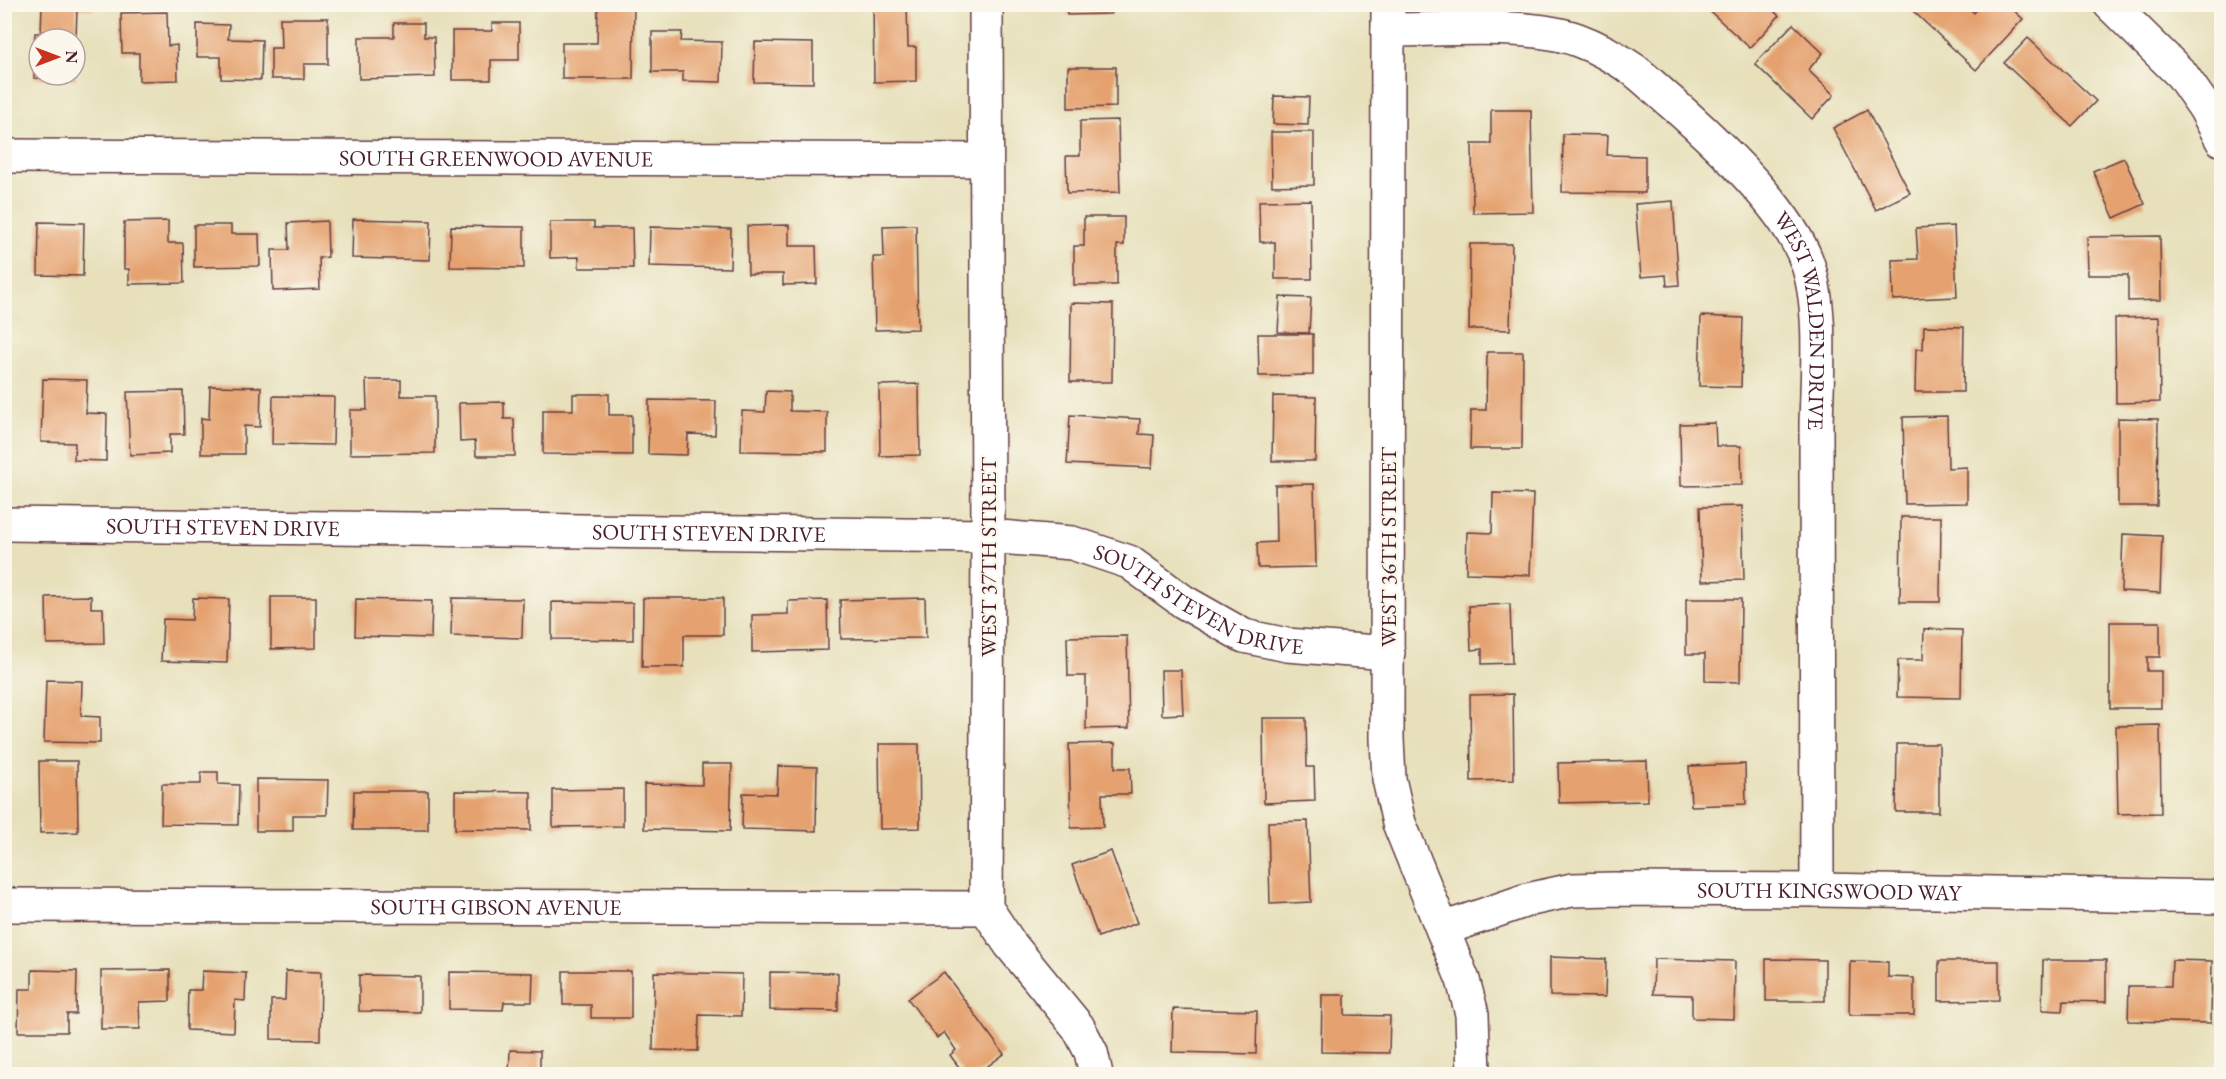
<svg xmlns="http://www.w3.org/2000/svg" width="2226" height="1079" viewBox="0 0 2226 1079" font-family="'EB Garamond',serif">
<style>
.building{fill:#e5a270}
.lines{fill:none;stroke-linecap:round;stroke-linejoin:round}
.minor-casing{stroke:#623c41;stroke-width:36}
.minor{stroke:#fff;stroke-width:33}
.labels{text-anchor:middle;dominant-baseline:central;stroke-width:5;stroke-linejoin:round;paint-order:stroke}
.street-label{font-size:22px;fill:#4a1f2b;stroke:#fbf7ec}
</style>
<rect width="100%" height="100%" fill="#fbf7ec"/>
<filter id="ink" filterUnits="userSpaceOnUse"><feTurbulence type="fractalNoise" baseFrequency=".0167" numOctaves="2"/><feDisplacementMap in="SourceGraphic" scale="12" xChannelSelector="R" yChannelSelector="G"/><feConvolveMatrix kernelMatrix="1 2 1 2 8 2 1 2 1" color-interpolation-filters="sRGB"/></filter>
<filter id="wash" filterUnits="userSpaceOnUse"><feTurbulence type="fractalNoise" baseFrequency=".008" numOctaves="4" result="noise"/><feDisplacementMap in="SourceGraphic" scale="24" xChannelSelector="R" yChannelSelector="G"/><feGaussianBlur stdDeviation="1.35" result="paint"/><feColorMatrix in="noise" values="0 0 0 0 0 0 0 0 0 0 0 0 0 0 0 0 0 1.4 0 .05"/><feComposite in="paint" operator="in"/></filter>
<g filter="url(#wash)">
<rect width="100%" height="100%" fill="#e7e0bb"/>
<g id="blocks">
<!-- building -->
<g class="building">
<polygon points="42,4 94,4 94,9 77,9 76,39 39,39 39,75 76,75 76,79 34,78 35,33 41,33"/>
<polygon points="873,4 907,4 908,47 916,47 916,81 874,82"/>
<polygon points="1067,4 1111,4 1111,14 1067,15"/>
<polygon points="1702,4 1767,4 1779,16 1750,48"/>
<polygon points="1919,4 1965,4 1974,13 1982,4 2007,4 2023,19 1976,70 1913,11"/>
<polygon points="598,5 634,5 633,79 562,79 562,43 597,43"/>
<polygon points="167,12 168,46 177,45 178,80 139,81 139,53 122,53 121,13"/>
<polygon points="280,18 328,18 328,64 304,64 304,79 271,79 271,48 281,48"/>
<polygon points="394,23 424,23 424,37 434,37 435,77 359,79 359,37 394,37"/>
<polygon points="492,23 519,23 519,60 491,60 491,80 452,80 452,31 492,31"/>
<polygon points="197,24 229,25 228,39 262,40 261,80 221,79 221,57 197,57"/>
<polygon points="1793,24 1823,53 1808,70 1834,95 1812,119 1755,64"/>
<polygon points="652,32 682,32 681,41 722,42 721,82 683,81 683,72 652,72"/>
<polygon points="2028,38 2096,101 2072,126 2004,63"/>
<polygon points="755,42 813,43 813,83 754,82"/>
<polygon points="1068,67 1116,67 1116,107 1068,108"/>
<polygon points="1274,96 1309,97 1308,125 1273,124"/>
<polygon points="1491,110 1531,110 1533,212 1473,213 1472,144 1491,144"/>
<polygon points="1867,110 1910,193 1876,210 1833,128"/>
<polygon points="1118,120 1120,192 1067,193 1066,156 1080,156 1080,121"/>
<polygon points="1271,132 1314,132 1314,185 1272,186"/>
<polygon points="1563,134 1608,135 1607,155 1645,156 1645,193 1562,192"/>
<polygon points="2124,158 2145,204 2114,218 2093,171"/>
<polygon points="1311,200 1312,279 1275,279 1275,242 1260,242 1259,201"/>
<polygon points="1673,201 1679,285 1667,286 1666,275 1641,277 1635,204"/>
<polygon points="1084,217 1124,217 1124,245 1117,245 1117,285 1074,285 1074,246 1084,246"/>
<polygon points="353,219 431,221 430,260 352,258"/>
<polygon points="168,221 168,243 183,243 184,283 129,284 129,269 124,269 124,222"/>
<polygon points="327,221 328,257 319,258 320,289 273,291 272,250 289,250 288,223"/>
<polygon points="39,222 84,223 83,276 38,275"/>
<polygon points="550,222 594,222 594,228 632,228 633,268 579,268 579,257 550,258"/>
<polygon points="194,225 231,225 231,234 259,234 260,266 194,267"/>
<polygon points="789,225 789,246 816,246 817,284 783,285 783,274 748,274 747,226"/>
<polygon points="916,225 918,329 875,330 873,257 884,257 883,226"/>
<polygon points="451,226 524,227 524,268 450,267"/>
<polygon points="1954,226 1957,297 1893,300 1892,260 1918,259 1916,228"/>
<polygon points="650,227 731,229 730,268 649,266"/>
<polygon points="2160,236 2161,300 2128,301 2128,275 2088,275 2087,237"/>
<polygon points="1470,244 1512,244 1510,330 1469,329"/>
<polygon points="1280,297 1311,298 1309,333 1278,332"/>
<polygon points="1071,303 1113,304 1112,382 1070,382"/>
<polygon points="1701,316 1743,318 1741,387 1699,386"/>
<polygon points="2159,317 2160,402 2116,403 2115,318"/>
<polygon points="1924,326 1964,327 1963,392 1915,392 1916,349 1923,349"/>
<polygon points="1258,334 1313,334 1313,375 1259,376"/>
<polygon points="1487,352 1523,352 1522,449 1470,449 1471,410 1486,410"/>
<polygon points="43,379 87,380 86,413 107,414 106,461 74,460 75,443 41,442"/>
<polygon points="366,380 401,380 401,396 435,396 435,453 350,454 350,410 367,410"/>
<polygon points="919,384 920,455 880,456 879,385"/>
<polygon points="210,386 261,387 260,427 244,426 244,454 201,454 201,418 209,419"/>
<polygon points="183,391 184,434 170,434 170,453 130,455 127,392"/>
<polygon points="766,391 790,392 790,411 827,412 827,452 741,451 742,411 765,412"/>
<polygon points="573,394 609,394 609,415 632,415 632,455 543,454 543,410 573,410"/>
<polygon points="273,396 334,397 333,445 272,444"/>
<polygon points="1273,396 1316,397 1315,461 1272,461"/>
<polygon points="649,400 716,401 715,435 688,434 687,455 648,454"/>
<polygon points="504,402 504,419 514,419 515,456 476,456 475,441 460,442 459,403"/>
<polygon points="1070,415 1140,419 1139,434 1154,435 1152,468 1067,464"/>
<polygon points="1947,416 1948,468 1967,467 1967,503 1905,504 1903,417"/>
<polygon points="2118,418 2158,419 2157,506 2118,506"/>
<polygon points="1715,423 1716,446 1741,446 1742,485 1681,486 1680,424"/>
<polygon points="1314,484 1316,567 1258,568 1257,543 1276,542 1275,485"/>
<polygon points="1493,493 1533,494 1530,575 1466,573 1467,532 1492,533"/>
<polygon points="1742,506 1744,580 1702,581 1700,507"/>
<polygon points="1901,517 1941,517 1940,602 1900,602"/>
<polygon points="2123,534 2162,536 2160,593 2121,591"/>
<polygon points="91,596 91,608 103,608 104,643 47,644 46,597"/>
<polygon points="271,597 316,597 316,648 271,649"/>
<polygon points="193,598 229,599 227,663 161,661 163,619 192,620"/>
<polygon points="452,598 523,599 522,638 451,636"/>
<polygon points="643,598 723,598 723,635 684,635 684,667 642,667"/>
<polygon points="925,598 926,638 841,639 840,600"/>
<polygon points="356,599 432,601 431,638 355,636"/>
<polygon points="1686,599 1741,599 1740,682 1705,681 1705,654 1686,654"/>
<polygon points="827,600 828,650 752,652 752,615 788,614 788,601"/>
<polygon points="552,602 633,603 633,640 552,639"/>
<polygon points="1510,604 1512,663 1482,664 1482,649 1471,650 1469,606"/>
<polygon points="2110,622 2160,622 2160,657 2147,657 2147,671 2161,671 2161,708 2110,708"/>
<polygon points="1924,629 1962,630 1961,698 1897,697 1898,660 1923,660"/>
<polygon points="1127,636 1129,728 1086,729 1086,676 1068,676 1067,637"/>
<polygon points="1161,670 1181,670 1183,714 1162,715"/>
<polygon points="46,680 82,681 81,716 100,717 100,743 44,742"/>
<polygon points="1513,694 1514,780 1471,781 1470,695"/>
<polygon points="1263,718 1306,718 1307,767 1314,767 1315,801 1264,803"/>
<polygon points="2160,725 2161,813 2118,814 2116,726"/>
<polygon points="1115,743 1115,768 1130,768 1131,794 1102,794 1103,827 1071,828 1069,744"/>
<polygon points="879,744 919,744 920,828 880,829"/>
<polygon points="1897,744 1939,744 1939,812 1896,812"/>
<polygon points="39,761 77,761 78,832 40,833"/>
<polygon points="1647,761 1648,801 1559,803 1558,763"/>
<polygon points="702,764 732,764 730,831 644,829 644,784 702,785"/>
<polygon points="1745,764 1746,804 1691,806 1689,766"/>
<polygon points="778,766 817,767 816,831 742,829 743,793 777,794"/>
<polygon points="201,772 218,772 218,784 239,785 238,825 161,824 162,784 201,784"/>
<polygon points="256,779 328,780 327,815 293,815 293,831 256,831"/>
<polygon points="623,789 623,826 553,827 553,790"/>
<polygon points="354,791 428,791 428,830 353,830"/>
<polygon points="455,791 531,792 531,830 455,829"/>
<polygon points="1308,821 1311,902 1270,904 1268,822"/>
<polygon points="1111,851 1137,923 1098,937 1072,865"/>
<polygon points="1550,957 1606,959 1605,997 1550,996"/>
<polygon points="1654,959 1735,961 1734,1019 1692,1018 1692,995 1653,994"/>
<polygon points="1766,959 1825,960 1825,1001 1766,1001"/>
<polygon points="2043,960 2106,960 2106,1002 2063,1001 2062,1011 2042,1010"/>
<polygon points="2172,960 2212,961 2211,1023 2128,1021 2129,986 2171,986"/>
<polygon points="1850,961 1888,962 1888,977 1914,978 1914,1015 1849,1015"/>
<polygon points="1939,961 1999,961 1999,1000 1939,1001"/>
<polygon points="32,970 77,971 76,1014 67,1014 67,1032 18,1032 19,989 32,989"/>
<polygon points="170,970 170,1001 139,1002 140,1029 101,1029 101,971"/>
<polygon points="202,971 246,973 245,1001 235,1000 234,1032 187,1030 188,990 201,990"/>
<polygon points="286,971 321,972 320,1040 271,1039 271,1000 285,1000"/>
<polygon points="563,971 631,971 631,1018 591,1018 591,1005 563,1005"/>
<polygon points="449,972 533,973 532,1002 504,1002 503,1010 449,1009"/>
<polygon points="654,972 742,974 741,1016 699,1015 698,1051 653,1050"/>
<polygon points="770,972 838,973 838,1011 770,1010"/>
<polygon points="944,972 1004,1054 977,1074 964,1074 950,1055 956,1050 944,1032 937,1038 908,999"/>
<polygon points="359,975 420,976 420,1012 359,1011"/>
<polygon points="1322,995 1345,995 1345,1015 1390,1016 1389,1053 1321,1052"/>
<polygon points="1173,1009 1257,1011 1256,1054 1172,1052"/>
<polygon points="510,1050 540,1051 540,1074 509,1074"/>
</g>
</g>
</g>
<g filter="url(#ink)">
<use href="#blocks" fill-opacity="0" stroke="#623c41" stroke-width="1.5"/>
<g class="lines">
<!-- minor casing -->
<g class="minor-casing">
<g id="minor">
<polyline points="986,4 988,536 986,908 1010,944 1078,1027 1091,1052 1096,1074"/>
<polyline points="1388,4 1387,739 1389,779 1399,823 1463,980 1472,1014 1474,1074"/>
<polyline points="2110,4 2182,75 2205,108 2222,140"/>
<path id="s1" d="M1388,30C1442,30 1528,22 1578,40C1597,47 1618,59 1634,70C1647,80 1659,92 1672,103C1714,140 1788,209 1807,262C1823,308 1817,375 1816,425L1817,890"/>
<path id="s2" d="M4,156L986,160"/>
<path id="s3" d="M4,524L988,536L1072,543L1129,562L1184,602L1244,636L1287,645L1388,653"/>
<path id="s4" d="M4,905L986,908"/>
<path id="s5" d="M1443,929L1527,900L1572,890L1613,889L1817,890L2222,897"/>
</g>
</g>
<!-- minor -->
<use href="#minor" class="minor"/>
</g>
</g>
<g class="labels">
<!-- street labels -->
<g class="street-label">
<text stroke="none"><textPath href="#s2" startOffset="492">SOUTH GREENWOOD AVENUE</textPath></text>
<text stroke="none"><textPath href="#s1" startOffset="572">WEST WALDEN DRIVE</textPath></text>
<text stroke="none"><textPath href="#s3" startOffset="219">SOUTH STEVEN DRIVE</textPath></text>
<text stroke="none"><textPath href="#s3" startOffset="705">SOUTH STEVEN DRIVE</textPath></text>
<text transform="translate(1388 547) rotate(-90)">WEST 36TH STREET</text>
<text transform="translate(988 557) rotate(-90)">WEST 37TH STREET</text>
<text stroke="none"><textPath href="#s3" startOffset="1209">SOUTH STEVEN DRIVE</textPath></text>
<text stroke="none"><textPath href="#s5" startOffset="392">SOUTH KINGSWOOD WAY</textPath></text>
<text stroke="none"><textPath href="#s4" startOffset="492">SOUTH GIBSON AVENUE</textPath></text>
</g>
</g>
<!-- margin -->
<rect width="2226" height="1079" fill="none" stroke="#fbf7ec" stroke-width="24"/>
<!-- north arrow -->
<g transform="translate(57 57) rotate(90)"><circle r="28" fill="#fbf7ec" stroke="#b4a19f" stroke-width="1.5"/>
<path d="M0-4.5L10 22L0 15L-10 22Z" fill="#c8321e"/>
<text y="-9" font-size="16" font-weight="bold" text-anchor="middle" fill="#4a1f2b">N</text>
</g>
</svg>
